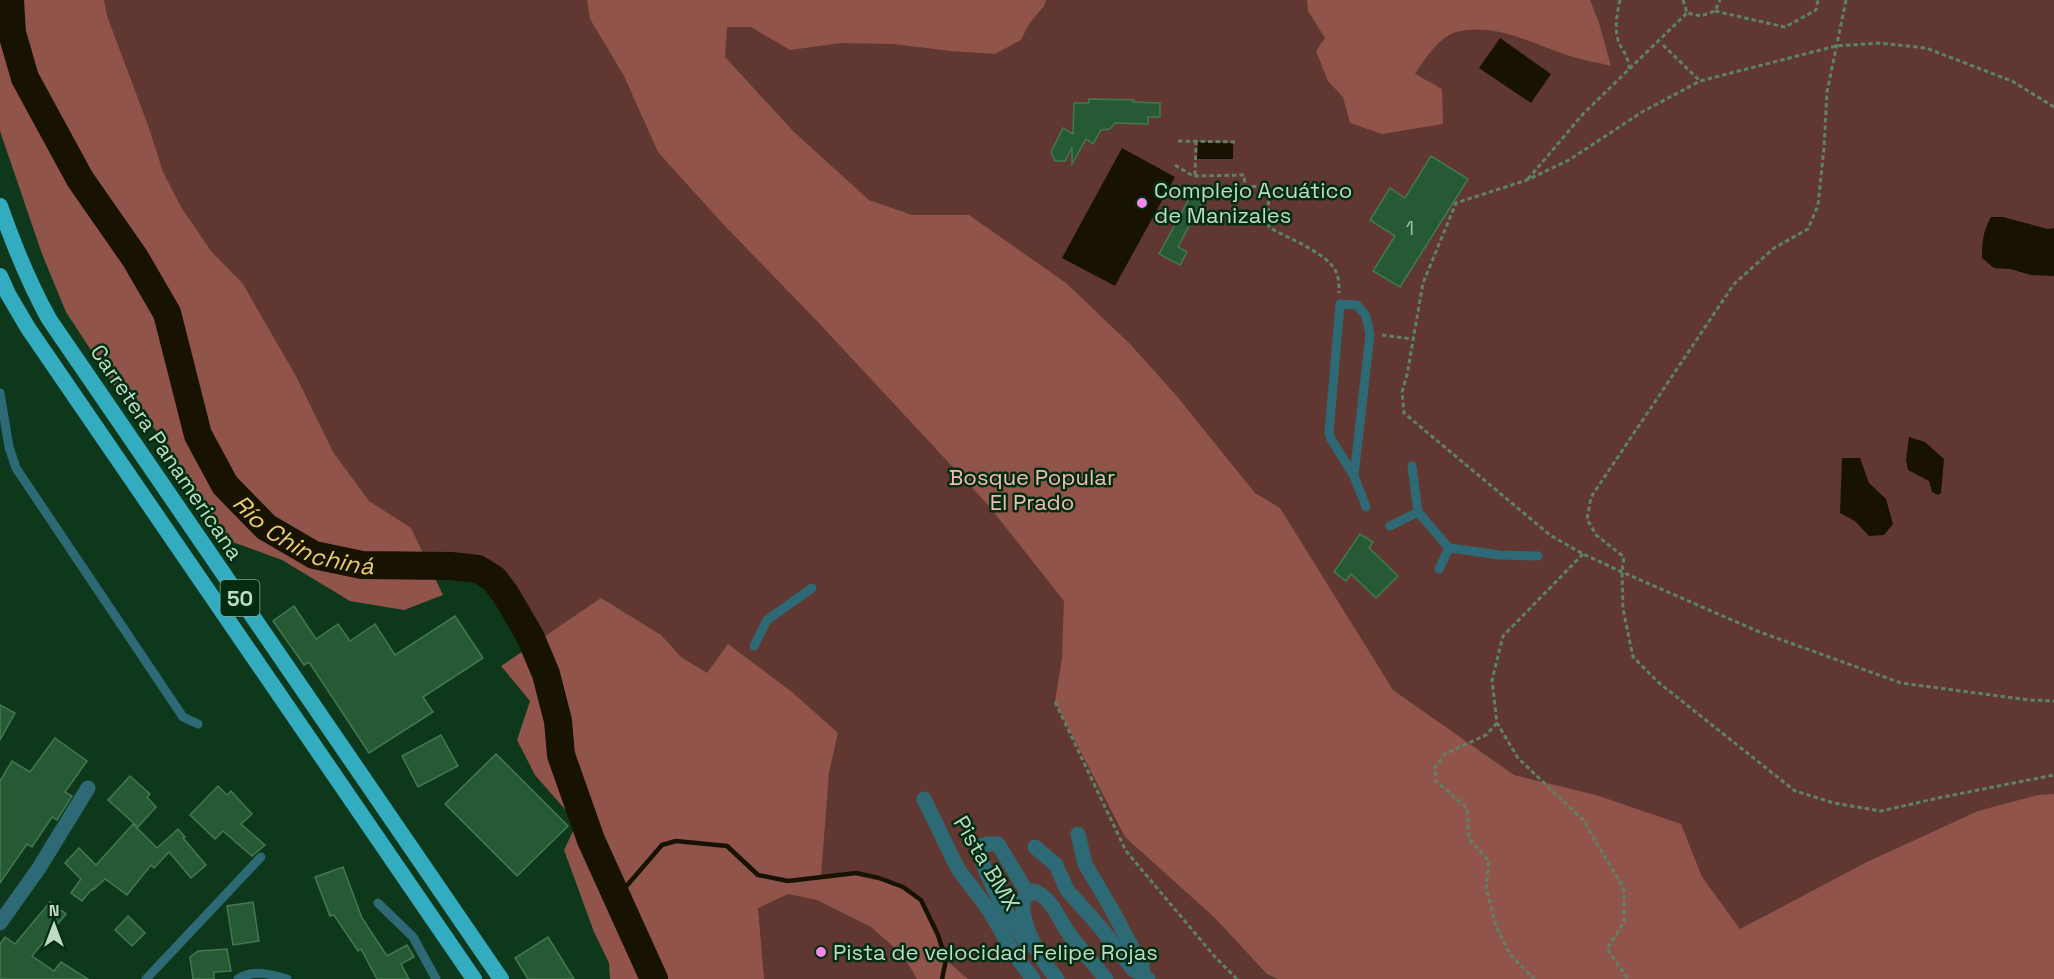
<svg xmlns="http://www.w3.org/2000/svg" width="2054" height="979" viewBox="0 0 2054 979" font-family="'Space Grotesk',sans-serif">
<style>
.green{fill:#603831}
.forest{fill:#90544a}
.water{fill:#181202}
.lines{fill:none;stroke-linecap:round;stroke-linejoin:round}
.stream{stroke:#181202;stroke-width:4.5}
.river{stroke:#181202;stroke-width:28}
.building{fill:#265a35;stroke:#437850;stroke-width:1.5}
.path{stroke:#5e8267;stroke-width:3;stroke-dasharray:4.5 3;stroke-linecap:butt}
.service{stroke:#2e6a75;stroke-width:9}
.minor{stroke:#2e6a75;stroke-width:15}
.trunk{stroke:#34acbf;stroke-width:16}
.poi-dot{fill:#f788ec;stroke:#022d12;stroke-width:2}
.labels{text-anchor:middle;dominant-baseline:central;stroke-width:5;stroke-linejoin:round;paint-order:stroke}
.number-label{font-size:20px;fill:#99bba0}
.shield{fill:#022d12;stroke:#86a78f;stroke-width:1.5}
.shield-label{font-size:21px;font-weight:bold;fill:#bfdbc4}
.poi-label{font-size:22px;fill:#bfdbc4;stroke:#022d12;text-anchor:start}
.street-label{font-size:22px;fill:#bfdbc4;stroke:#022d12}
.park-label{font-size:22px;fill:#f5bcb2;stroke:#022d12}
.water-label{font-size:24px;font-style:italic;fill:#eacc75;stroke:#022d12}
</style>
<rect width="100%" height="100%" fill="#0e381b"/>
<!-- green -->
<path class="green" d="M10,0H2054V979H654L546,674C535,647 507,578 477,569C465,565 449,566 436,566C411,566 387,565 362,565Z"/>
<!-- forest -->
<g class="forest">
<polygon points="0,0 104,0 107,16 149,128 163,172 181,207 211,251 243,284 297,378 333,452 369,501 411,528 443,595 404,610 350,601 282,560 227,540 167,453 158,432 125,402 66,312 42,254 0,131"/>
<polygon points="587,0 1046,0 1044,6 1029,24 1021,40 995,54 951,51 893,44 841,43 790,50 751,27 727,27 725,57 794,132 869,200 912,215 969,215 1066,283 1129,343 1175,394 1255,493 1280,508 1393,690 1514,775 1596,795 1681,824 1702,877 1740,929 1867,862 1978,811 2038,795 2054,794 2054,979 1278,979 1267,974 1215,918 1125,837 1055,702 1062,658 1064,601 989,506 817,321 723,224 658,152 624,76 590,19"/>
<path d="M1307,0H1590L1599,23L1611,66C1596,62 1581,60 1567,55C1531,43 1495,22 1456,32C1440,36 1424,60 1415,74L1442,89L1443,124L1382,134L1350,123L1343,97L1328,81L1316,51L1325,38L1308,11Z"/>
<polygon points="601,598 661,635 681,657 707,673 728,644 792,692 838,733 829,772 821,876 856,873 879,878 903,887 921,900 938,935 946,960 968,979 917,979 903,955 871,927 817,900 788,894 758,908 764,979 610,979 609,963 594,932 564,850 577,823 535,775 517,740 530,701 501,666"/>
</g>
<!-- water -->
<g class="water">
<polygon points="1500,38 1551,74 1531,103 1479,68"/>
<polygon points="1198,142 1233,143 1233,159 1197,159"/>
<polygon points="1122,148 1175,177 1115,286 1062,258"/>
<path d="M1991,217H2003L2048,229L2054,228V276L2031,275L2010,269L1994,268L1982,258C1982,242 1983,231 1991,217Z"/>
<polygon points="1909,437 1925,442 1944,459 1941,493 1938,495 1932,492 1929,481 1908,470 1906,460"/>
<polygon points="1842,458 1860,458 1869,483 1886,499 1893,524 1884,535 1869,536 1855,521 1840,513"/>
</g>
<g class="lines">
<!-- stream -->
<polyline class="stream" points="617,897 662,845 676,841 727,846 758,875 788,881 856,873 879,878 903,887 921,900 938,935 946,960 942,979"/>
<!-- river -->
<path class="river" id="s1" d="M10,0L12,33L25,78L80,179L135,258L167,313L198,435L225,485L266,527L314,555L362,565L451,566L478,569L494,579L506,595L530,636L546,674L558,721L561,755L591,840L654,979"/>
</g>
<!-- building -->
<g class="building">
<polygon points="1089,99 1134,100 1133,102 1160,103 1160,117 1148,117 1148,124 1115,123 1110,129 1101,130 1093,144 1086,139 1072,164 1072,147 1065,161 1055,161 1051,152 1063,128 1073,134 1074,103 1089,103"/>
<polygon points="1431,156 1468,179 1400,287 1373,271 1395,236 1370,220 1390,188 1405,198"/>
<polygon points="1194,190 1205,196 1178,247 1187,252 1180,265 1159,254"/>
<polygon points="1360,534 1373,542 1369,548 1398,576 1376,598 1351,574 1346,581 1334,572"/>
<polygon points="294,606 316,639 338,624 350,641 375,624 395,655 455,616 483,658 423,697 433,712 369,753 309,662 304,665 273,621"/>
<polygon points="0,705 15,713 0,740"/>
<polygon points="441,735 458,766 418,787 402,756"/>
<polygon points="55,738 87,761 65,792 72,796 57,820 52,817 32,847 27,844 0,883 0,781 12,761 30,772"/>
<polygon points="496,754 568,826 517,876 445,804"/>
<polygon points="130,776 150,794 147,797 156,807 138,827 108,800"/>
<polygon points="218,786 227,795 231,791 252,814 241,824 265,845 252,856 223,831 215,839 190,815"/>
<polygon points="133,824 157,848 178,829 185,837 183,838 206,865 191,878 169,852 154,868 151,865 127,895 105,879 93,890 92,889 82,901 71,893 81,879 65,863 79,848 96,865"/>
<polygon points="343,867 362,918 387,956 407,945 414,957 401,964 409,979 377,979 361,949 358,951 334,915 330,916 315,877"/>
<polygon points="50,902 66,914 32,956 54,971 61,962 88,979 0,979 0,944 5,937 15,944"/>
<polygon points="253,902 259,941 233,945 227,906"/>
<polygon points="128,916 145,933 132,946 115,930"/>
<polygon points="548,937 574,979 528,979 515,958"/>
<polygon points="227,949 231,971 214,972 214,979 193,979 190,957 198,951"/>
</g>
<g class="lines">
<!-- path -->
<g class="path">
<path d="M1620,0C1617,13 1614,30 1619,43C1623,51 1630,60 1629,69"/>
<polyline points="1683,0 1687,13 1701,16 1715,11 1720,0"/>
<polyline points="1846,0 1827,92 1824,148 1818,205 1808,229 1774,248 1734,284 1591,497 1587,519 1596,535 1624,557 1622,572 1623,609 1633,657 1658,682 1795,791 1834,803 1881,811 1938,798 2054,775"/>
<polyline points="1715,11 1785,27 1816,10 1818,0"/>
<polyline points="1663,45 1700,81"/>
<polyline points="2054,107 2012,81 1926,48 1879,43 1836,46 1700,81 1642,112 1569,160 1527,180 1456,203 1423,283 1407,375 1402,392 1404,413 1550,535 1583,554 1622,572 1757,631 1901,683 2029,700 2054,701"/>
<polyline points="1178,141 1238,142"/>
<path d="M1175,165L1193,176L1244,175L1245,186L1268,187L1269,227C1286,238 1330,253 1337,274C1339,280 1339,287 1339,293"/>
<polyline points="1195,175 1196,141"/>
<polyline points="1528,179 1583,114 1687,13"/>
<polyline points="1382,335 1413,339"/>
<polyline points="1583,554 1503,636 1492,680 1497,723 1518,758 1583,820 1624,889 1624,922 1607,949 1628,979"/>
<polyline points="1055,702 1126,851 1215,957 1237,979"/>
<polyline points="1497,723 1486,735 1445,754 1435,767 1436,781 1467,808 1469,839 1489,861 1486,887 1496,926 1510,954 1534,979"/>
</g>
<!-- service -->
<g class="service">
<polyline points="0,393 9,447 16,468 183,717 198,724"/>
<polyline points="1412,466 1418,512 1449,548 1439,569"/>
<polyline points="1354,476 1370,334 1366,316 1357,305 1340,304 1329,433 1331,439 1354,476 1366,507"/>
<polyline points="1390,526 1418,512"/>
<polyline points="1449,548 1500,555 1538,556"/>
<polyline points="754,646 767,620 812,588"/>
<polyline points="378,903 413,937 436,979"/>
<polyline points="146,979 261,857"/>
<path d="M238,979C253,969 271,974 287,979"/>
</g>
<!-- minor -->
<g class="minor">
<polyline points="924,799 958,869 989,910 1013,952 1033,979"/>
<polyline points="1078,834 1085,864 1111,908 1143,968"/>
<polyline points="1035,847 1056,865 1067,890 1100,927 1133,969 1148,979"/>
<polyline points="0,923 39,868 88,788"/>
<path d="M1028,945C1016,928 975,864 981,846L988,844H998L1028,894"/>
<path d="M1057,979C1041,960 1020,925 1023,900L1033,891C1053,897 1060,923 1072,938C1083,952 1095,965 1106,979"/>
</g>
<!-- trunk -->
<g class="trunk">
<path d="M0,206C14,246 29,283 49,319L501,979"/>
<polyline points="0,276 8,294 28,328 474,979"/>
</g>
</g>
<!-- markers -->
<g class="poi-dot">
<circle cx="1142" cy="203" r="6"/>
<circle cx="821" cy="952" r="6"/>
</g>
<g class="labels">
<!-- number labels -->
<g class="number-label">
<text x="1410" y="228">1</text>
</g>
<!-- shield labels -->
<rect class="shield" x="220.5" y="580" width="39" height="36" rx="4.5"/>
<g class="shield-label">
<text x="240" y="598">50</text>
</g>
<!-- poi labels -->
<g class="poi-label">
<text x="1154" y="190">Complejo Acuático<tspan x="1154" dy="25">de Manizales</tspan></text>
<text x="833" y="952">Pista de velocidad Felipe Rojas</text>
</g>
<!-- street labels -->
<g class="street-label">
<text transform="translate(167 452) rotate(56)">Carretera Panamericana</text>
<text transform="translate(987 863) rotate(59)">Pista BMX</text>
</g>
<!-- park labels -->
<g class="park-label">
<text x="1032" y="477">Bosque Popular<tspan x="1032" dy="25">El Prado</tspan></text>
</g>
<!-- water labels -->
<g class="water-label">
<text stroke="none"><textPath href="#s1" startOffset="634">Río Chinchiná</textPath></text>
</g>
</g>
<!-- north arrow -->
<g transform="translate(54 925)" stroke="#022d12" stroke-width="4.5" paint-order="stroke">
<path d="M0-4.5L10 22L0 15L-10 22Z" fill="#bfdbc4"/>
<text y="-9" font-size="16" font-weight="bold" text-anchor="middle" fill="#bfdbc4">N</text>
</g>
</svg>
